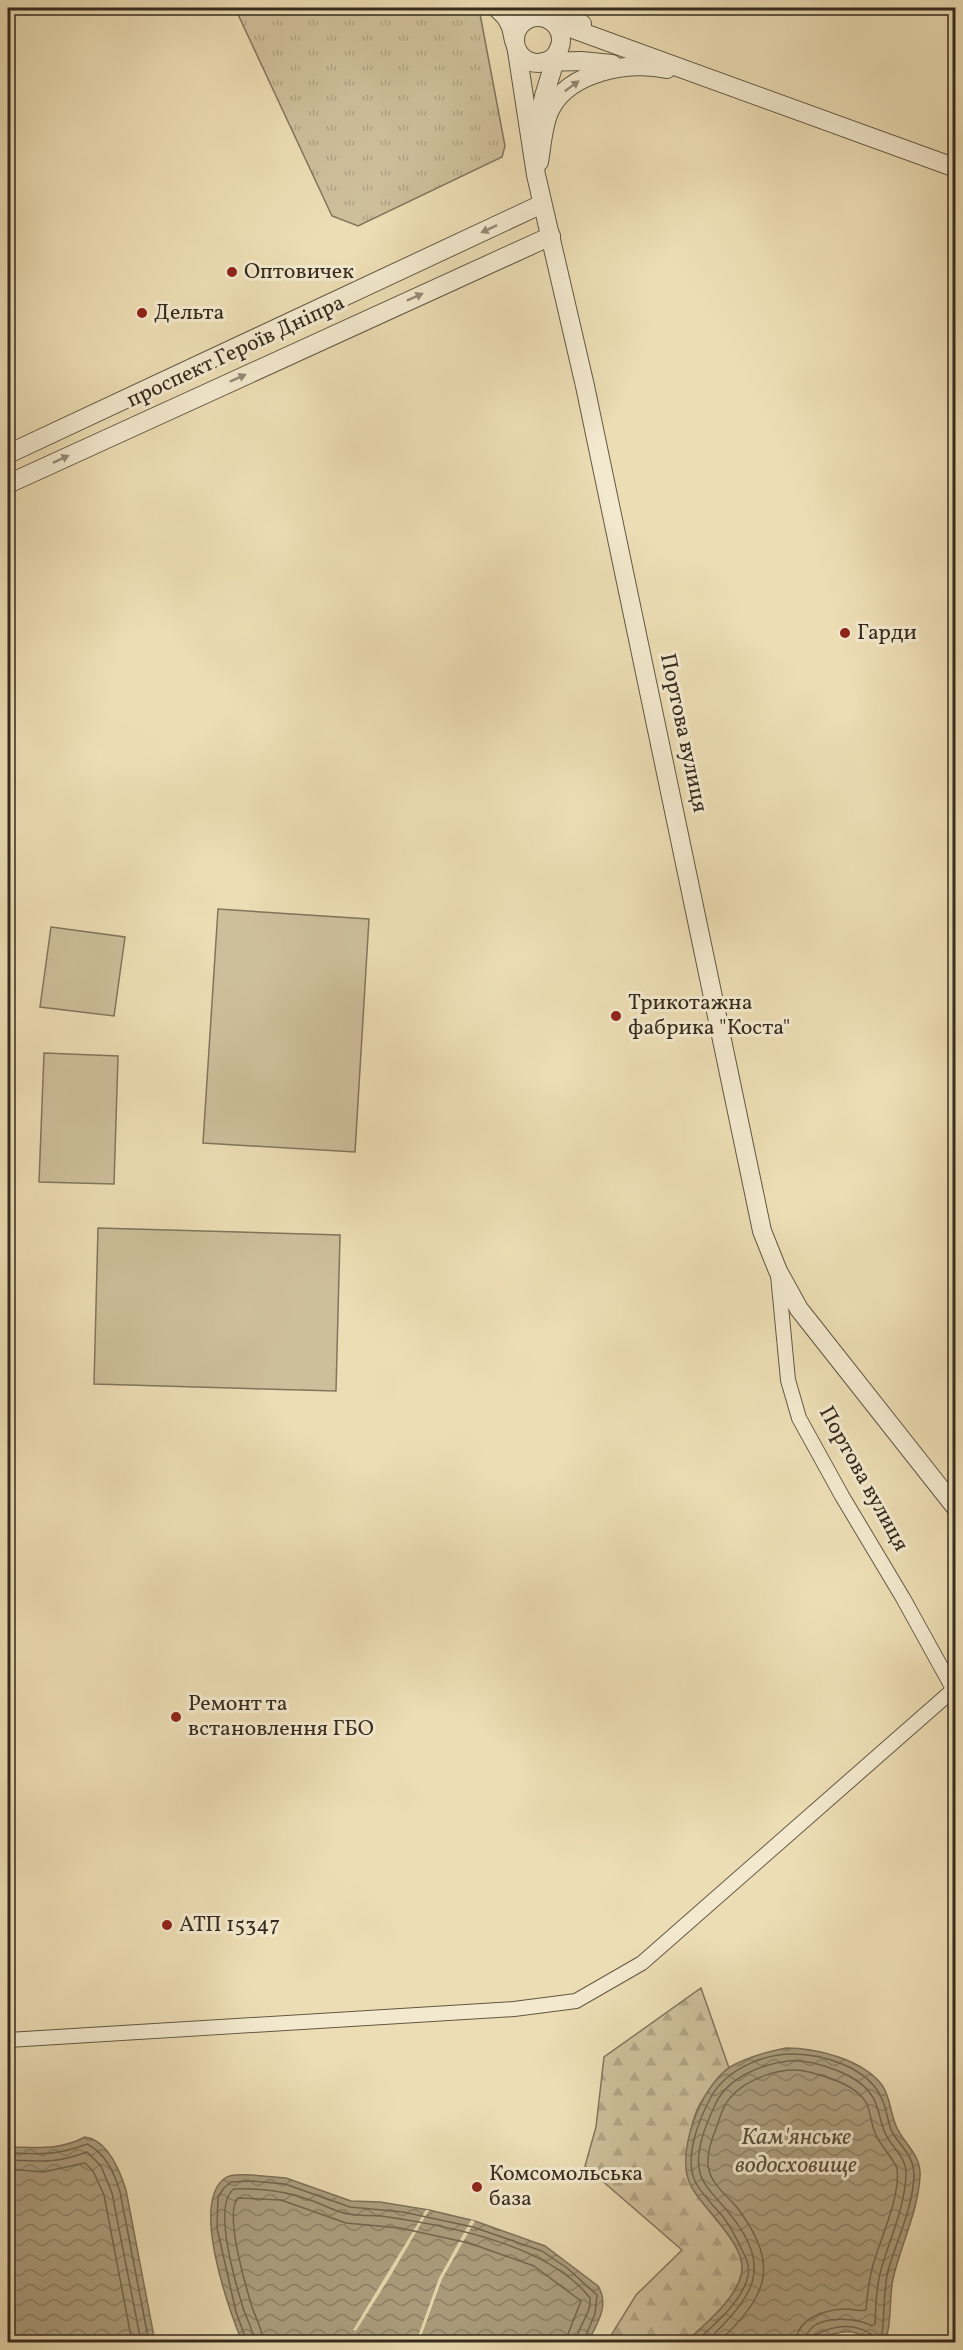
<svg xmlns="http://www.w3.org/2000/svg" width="963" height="2350" viewBox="0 0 963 2350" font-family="Vollkorn,serif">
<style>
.grass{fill:url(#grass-tufts);stroke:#82755d;stroke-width:1.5}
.forest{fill:url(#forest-firs);stroke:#82755d;stroke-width:1.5}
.pitch{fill:#cebf9b;stroke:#82755d;stroke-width:1.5}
.water{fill:url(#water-waves);stroke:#7e715a;stroke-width:1.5}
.pier{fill:#edddb4}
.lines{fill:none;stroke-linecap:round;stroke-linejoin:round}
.shore{stroke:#726650;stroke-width:1.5}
.minor-casing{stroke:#635844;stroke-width:16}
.tertiary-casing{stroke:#635844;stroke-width:20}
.minor{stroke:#f3e9ce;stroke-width:14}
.tertiary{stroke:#f3e9ce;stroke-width:18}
.oneway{fill:#948a76}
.poi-dot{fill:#8f2418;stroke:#f3e9ce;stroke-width:2}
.labels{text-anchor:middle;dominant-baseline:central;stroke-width:6;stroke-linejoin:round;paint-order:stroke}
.poi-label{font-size:22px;fill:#352b1f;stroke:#f3e9ce;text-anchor:start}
.street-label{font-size:22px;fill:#352b1f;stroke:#f3e9ce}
.water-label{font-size:24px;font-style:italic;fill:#594e3c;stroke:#f3e9ce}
</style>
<defs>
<pattern id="grass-tufts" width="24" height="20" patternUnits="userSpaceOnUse" patternTransform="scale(1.5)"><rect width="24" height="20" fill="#cebf9b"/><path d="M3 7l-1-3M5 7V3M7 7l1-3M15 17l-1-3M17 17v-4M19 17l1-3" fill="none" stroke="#b2a485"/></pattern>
<pattern id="forest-firs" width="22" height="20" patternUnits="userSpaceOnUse" patternTransform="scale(1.5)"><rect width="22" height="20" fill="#cebf9b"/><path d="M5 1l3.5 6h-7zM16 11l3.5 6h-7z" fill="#b2a485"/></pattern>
<pattern id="water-waves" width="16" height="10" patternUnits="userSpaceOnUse" patternTransform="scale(1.5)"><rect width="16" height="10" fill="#aea081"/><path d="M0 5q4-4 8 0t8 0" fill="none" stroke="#8e8369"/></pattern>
</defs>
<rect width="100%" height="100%" fill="#edddb4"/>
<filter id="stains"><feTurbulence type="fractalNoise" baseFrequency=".00333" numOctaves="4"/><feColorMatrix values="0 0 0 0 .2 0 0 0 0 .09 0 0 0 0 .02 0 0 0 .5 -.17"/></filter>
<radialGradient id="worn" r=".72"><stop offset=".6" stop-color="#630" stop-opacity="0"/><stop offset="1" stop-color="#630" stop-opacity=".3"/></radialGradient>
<!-- grass -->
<polygon class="grass" points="235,8 473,8 480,14 505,146 502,157 358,226 332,216"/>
<!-- forest -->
<path class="forest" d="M701,1988L729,2068C712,2084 695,2105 691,2130C690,2140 691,2152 691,2162C691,2170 689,2182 693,2189C705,2212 749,2246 741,2275C735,2300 704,2325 686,2342H607L636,2295L682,2250L585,2166L596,2127L604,2057Z"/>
<!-- pitch -->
<g class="pitch">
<polygon points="218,909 369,919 355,1152 203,1143"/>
<polygon points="51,927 125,937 114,1016 40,1007"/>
<polygon points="44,1053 118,1056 114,1184 39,1182"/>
<polygon points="98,1228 340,1235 336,1391 94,1384"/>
</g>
<!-- water -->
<g class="water">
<path d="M786,2048C816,2048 862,2059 882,2085C891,2098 890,2114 897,2128C906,2146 921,2155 920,2176C918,2212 901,2244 893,2279C889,2295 892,2331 884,2341C872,2344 867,2337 856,2333C841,2329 827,2336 814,2342H686C703,2326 740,2296 742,2271C745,2243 704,2210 691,2186C674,2155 701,2086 730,2067C747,2057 766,2052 786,2048Z"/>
<path d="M85,2137C108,2140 120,2171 126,2190L155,2342H8V2147C35,2147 59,2151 85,2137Z"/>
<path d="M252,2175L286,2178L351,2201L380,2202L429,2210L475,2221L545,2246L598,2286C610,2305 597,2324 588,2342H242C229,2309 190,2203 225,2178C232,2173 244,2175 252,2175Z"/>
</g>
<!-- pier -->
<g class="pier">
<polygon points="426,2210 429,2210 391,2275 356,2331 353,2330"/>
<polygon points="471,2220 475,2221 442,2279 419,2342 416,2342 439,2278"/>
</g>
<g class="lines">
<!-- shore -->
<g class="shore">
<path d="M8,2153C41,2154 55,2156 87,2144C106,2154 114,2172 120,2192L149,2342"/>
<path d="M8,2160C40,2161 55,2164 87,2152L101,2166L112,2193L141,2342"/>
<polyline points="8,2169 43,2172 85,2163 93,2171 104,2195 132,2342"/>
<polyline points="247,2342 236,2312 217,2228 218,2197 224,2188 231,2182 252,2181 285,2184 350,2207 403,2212 473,2227 542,2251 567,2268 597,2295 595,2314 583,2342"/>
<path d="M254,2342C254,2332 248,2321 244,2311C237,2288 211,2205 234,2189C260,2188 285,2191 310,2200C323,2204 335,2212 349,2214C359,2216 370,2215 381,2216C445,2225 548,2244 590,2298C592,2314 577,2326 576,2342"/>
<path d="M263,2342C263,2330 256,2319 252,2307C246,2287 224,2213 238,2198L281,2200L346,2223L400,2228L469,2243L534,2266L581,2301L568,2334L567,2342"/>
<path d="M695,2342C714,2325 742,2302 748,2276C750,2266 746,2258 742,2250C737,2239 731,2228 724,2218C715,2207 703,2196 696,2183C683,2159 699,2119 711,2097C726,2070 762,2054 792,2054C823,2054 867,2067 881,2097C887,2108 887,2121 892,2132C901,2147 914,2156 914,2175C913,2208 897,2239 888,2271C883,2292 885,2312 882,2334L877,2339C859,2322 836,2324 815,2335L813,2342"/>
<path d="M706,2342C751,2298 776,2270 729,2213C720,2201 704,2188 700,2173C694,2151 707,2122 716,2103C728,2078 761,2064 788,2061C812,2059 855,2073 870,2093C880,2105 879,2122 886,2135C893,2149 907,2158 906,2174C905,2206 891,2236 882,2266C876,2286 876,2304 875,2324L872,2326C853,2316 807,2314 805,2342"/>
<path d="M719,2342C766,2296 781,2268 739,2210C730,2198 712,2185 709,2170C705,2157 712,2138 717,2126C720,2117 723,2105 730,2098C747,2078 784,2065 809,2072C828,2077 857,2085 867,2104C871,2114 871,2125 876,2135C880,2145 896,2162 897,2169C901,2195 880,2240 873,2265C869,2280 867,2295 866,2310C860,2312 854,2309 847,2309C826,2309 797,2318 796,2342"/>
</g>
<!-- minor casing -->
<g class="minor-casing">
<g id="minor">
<polyline points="494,8 504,18 509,27"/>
<polyline points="510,8 537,17"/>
<polyline points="778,1275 788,1380 799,1418 842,1496 903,1598 956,1694"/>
<polyline points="8,2040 514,2009 576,2001 642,1963 953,1690"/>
</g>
</g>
<!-- tertiary casing -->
<g class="tertiary-casing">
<g id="tertiary">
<polyline points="507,8 514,41"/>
<polyline points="555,8 582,24"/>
<circle cx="538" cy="40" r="23"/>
<polyline points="551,21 956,168"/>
<polyline points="517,51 536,175 585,386 762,1231 778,1271 799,1309 956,1508"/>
<polyline points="543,62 581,61 612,64"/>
<polyline points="539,120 544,96 559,48"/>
<path d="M539,162C542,145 543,122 551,108C570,72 630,60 667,69"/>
<polyline points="8,454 542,204"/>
<polyline points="8,484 551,236"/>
</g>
</g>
<!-- minor -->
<use href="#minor" class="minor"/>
<!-- tertiary -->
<use href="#tertiary" class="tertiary"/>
</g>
<!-- one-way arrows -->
<defs><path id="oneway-solid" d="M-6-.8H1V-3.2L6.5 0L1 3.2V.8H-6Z" transform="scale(1.5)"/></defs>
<g class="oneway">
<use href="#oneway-solid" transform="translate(572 86) rotate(-36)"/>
<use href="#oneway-solid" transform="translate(489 229) rotate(155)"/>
<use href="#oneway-solid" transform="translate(415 297) rotate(-24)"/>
<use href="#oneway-solid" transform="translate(238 378) rotate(-24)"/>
<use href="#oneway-solid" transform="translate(61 459) rotate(-25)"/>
</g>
<!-- markers -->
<g class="poi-dot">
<circle cx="232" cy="272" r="6"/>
<circle cx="142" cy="313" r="6"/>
<circle cx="845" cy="633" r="6"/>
<circle cx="616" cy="1016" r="6"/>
<circle cx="176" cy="1717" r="6"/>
<circle cx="167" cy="1925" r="6"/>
<circle cx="477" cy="2187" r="6"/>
</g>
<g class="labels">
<!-- poi labels -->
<g class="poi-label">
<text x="244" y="272">Оптовичек</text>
<text x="154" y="313">Дельта</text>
<text x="857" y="633">Гарди</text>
<text x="628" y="1003">Трикотажна<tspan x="628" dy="25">фабрика "Коста"</tspan></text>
<text x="188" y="1704">Ремонт та<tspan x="188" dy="25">встановлення ГБО</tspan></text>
<text x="179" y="1925">АТП 15347</text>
<text x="489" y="2174">Комсомольська<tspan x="489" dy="25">база</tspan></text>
</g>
<!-- street labels -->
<g class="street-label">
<text transform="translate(236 352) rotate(-25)">проспект Героїв Дніпра</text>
<text transform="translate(683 733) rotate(78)">Портова вулиця</text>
<text transform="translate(863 1479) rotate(61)">Портова вулиця</text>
</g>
<!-- water labels -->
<g class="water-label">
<text x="796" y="2138">Кам'янське<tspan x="796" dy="28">водосховище</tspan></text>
</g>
</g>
<!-- margin -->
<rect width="963" height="2350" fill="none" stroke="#edddb4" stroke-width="30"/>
<rect x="9" y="9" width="945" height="2332" fill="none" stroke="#352b1f" stroke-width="3"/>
<rect x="15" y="15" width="933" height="2320" fill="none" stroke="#352b1f" stroke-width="1.5"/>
<rect width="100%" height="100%" filter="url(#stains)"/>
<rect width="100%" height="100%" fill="url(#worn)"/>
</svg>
